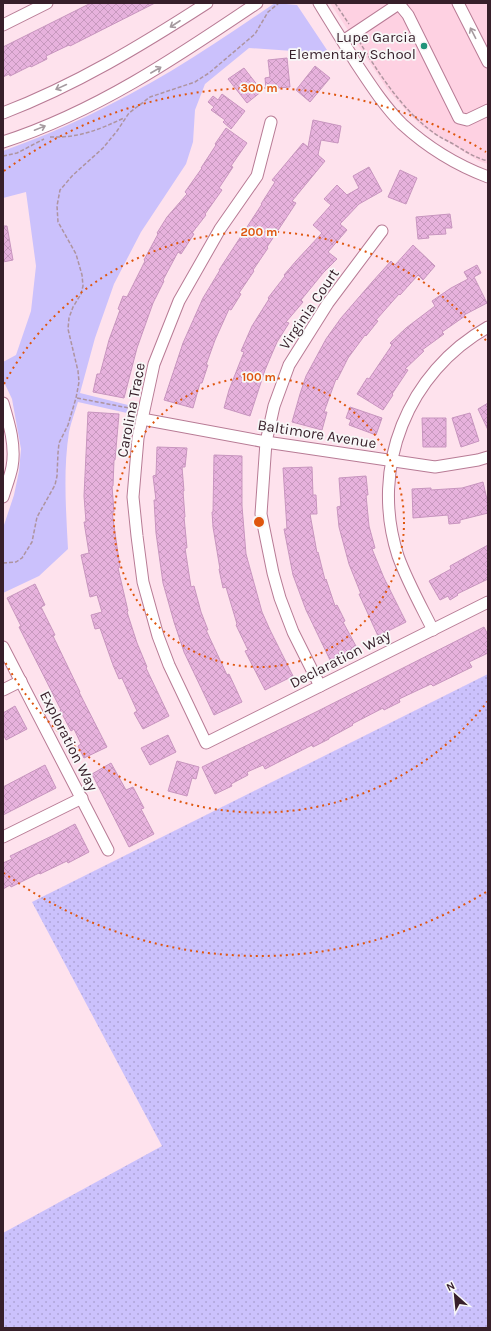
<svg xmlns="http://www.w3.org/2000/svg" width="491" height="1331" viewBox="0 0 491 1331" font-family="Karla,sans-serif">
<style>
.built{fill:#fed1e2}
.grass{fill:url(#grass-dots)}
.park{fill:#cbc1fc}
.building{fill:url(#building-cross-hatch);stroke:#c895bf}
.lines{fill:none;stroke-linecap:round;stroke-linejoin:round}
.minor-casing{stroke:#b87b95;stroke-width:13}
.path{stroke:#ae949f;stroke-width:1.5;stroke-dasharray:4 2;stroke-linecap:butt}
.minor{stroke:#fff;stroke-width:11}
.oneway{stroke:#a59a9f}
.ring{fill:none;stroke:#df560e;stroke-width:2;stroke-dasharray:2 4}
.poi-dot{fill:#1e9479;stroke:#f8f8f8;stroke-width:1.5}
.labels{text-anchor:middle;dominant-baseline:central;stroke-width:3.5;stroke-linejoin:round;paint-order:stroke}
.poi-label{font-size:15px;fill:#371f2a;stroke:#f8f8f8;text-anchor:end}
.street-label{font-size:15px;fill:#371f2a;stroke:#f8f8f8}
.centre{fill:#df560e;stroke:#f8f8f8;stroke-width:2}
.ring-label{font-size:12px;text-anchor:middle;font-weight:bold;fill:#df560e;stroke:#f8f8f8;stroke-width:3.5;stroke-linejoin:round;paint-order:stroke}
</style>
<defs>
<pattern id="grass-dots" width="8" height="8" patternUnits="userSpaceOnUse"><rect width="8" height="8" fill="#cbc1fc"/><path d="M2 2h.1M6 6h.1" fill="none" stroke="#afa5d8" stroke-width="1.8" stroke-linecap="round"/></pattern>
<pattern id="building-cross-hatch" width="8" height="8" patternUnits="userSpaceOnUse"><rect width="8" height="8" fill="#e7b2dd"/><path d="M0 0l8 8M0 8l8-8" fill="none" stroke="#c799be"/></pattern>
</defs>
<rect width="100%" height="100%" fill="#fee2ed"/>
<!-- built -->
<polygon class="built" points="330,3 488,3 488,164 479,161 423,127 412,117 388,90"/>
<!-- grass -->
<polygon class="grass" points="488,674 488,1328 3,1328 3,1233 162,1146 32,902"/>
<!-- park -->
<path class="park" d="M275,3L297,5L327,50L321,53L249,48L205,84L195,110L193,142L186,164L141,232L114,284L95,338L80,393L128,405L127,413L78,402C75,412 71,422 69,432C63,471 66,510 68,549L39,576L3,593V528L14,495L19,471L21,449L12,399L3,380V362L16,355L31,311L36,266L26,192L3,198V151C62,130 117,103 171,71C206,50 241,26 275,3Z"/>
<!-- building -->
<g class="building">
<polygon points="91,3 155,3 70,46 69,45 46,56 47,59 31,67 30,66 10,76 9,74 3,77 3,47"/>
<polygon points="287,58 290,87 266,89 265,78 270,77 268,60"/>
<polygon points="315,66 330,78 310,102 296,90"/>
<polygon points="244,68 262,91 247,103 228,79"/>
<polygon points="222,94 245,111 231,129 223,122 225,120 211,110 214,107 208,102 213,96 218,100"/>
<polygon points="313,120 341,126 338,143 321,140 318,155 325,161 292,201 296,203 267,247 268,248 253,270 254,271 239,293 241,294 231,310 229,309 215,340 206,365 208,365 202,383 200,383 193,408 164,400 183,343 203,298 220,270 219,270 262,204 261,204 275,182 272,180 303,143 308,147"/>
<polygon points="226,128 247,143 231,166 233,167 219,188 222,190 205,214 206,215 192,233 194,234 181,254 178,252 163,280 164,281 153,303 137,348 124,398 93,392 97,374 100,374 109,340 120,310 118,309 123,296 127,297 145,261 144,260 158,234 157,233 167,217 187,194 185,192 202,168 201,168 216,145 215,144"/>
<polygon points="369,167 382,191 359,204 340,224 347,230 328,252 337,259 323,273 301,300 303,302 286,322 289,323 277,342 265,370 250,416 224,408 229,390 244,352 241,351 252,326 269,299 268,298 285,276 284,275 296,261 322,233 313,225 331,205 324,199 337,185 347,195 359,188 353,176"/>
<polygon points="400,170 417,178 406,204 388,197"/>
<polygon points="450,214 452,228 445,228 446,234 428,235 429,238 418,239 416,217"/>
<polygon points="3,226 7,226 13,260 3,262"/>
<polygon points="413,245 435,266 423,280 418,275 400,295 399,294 376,320 378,321 366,336 365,335 348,358 337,380 336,379 324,412 327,412 322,430 292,422 300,394 306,376 326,339 341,318 373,281 391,261 395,265"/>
<polygon points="477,265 481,273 474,277 487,303 464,315 465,316 442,332 444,334 422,350 424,351 405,369 408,370 392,394 393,395 383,410 357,394 367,378 369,379 392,345 390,343 406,328 435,306 432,301 451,288 468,279 464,272"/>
<polygon points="488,403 488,430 478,409"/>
<polygon points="350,407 382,418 376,435 349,425 351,420 346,418"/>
<polygon points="88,412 119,414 115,460 114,460 113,486 112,486 114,512 112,512 120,567 118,568 128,611 127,612 137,643 147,667 146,668 169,716 143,729 134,713 137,711 122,678 119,679 113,665 100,628 95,629 91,615 102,612 97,595 90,597 81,555 89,553 84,522 86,522 84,496"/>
<polygon points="470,413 479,441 461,447 452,418"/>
<polygon points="422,418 446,418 446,447 423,447"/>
<polygon points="157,447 187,448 185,467 182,467 184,491 183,491 185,517 184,517 187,548 185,548 191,587 194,586 201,612 208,630 206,630 227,675 229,674 242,702 214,715 184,652 174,622 163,583 156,533 154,500 156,500 153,476 156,475"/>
<polygon points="214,455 242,456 242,506 246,554 262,612 270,630 293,676 265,690 245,651 248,650 236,625 237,624 226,587 223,588 219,569 220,569 213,527 212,512 213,512"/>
<polygon points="312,467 313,495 316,495 317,514 310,514 317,553 318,552 325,580 326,579 335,606 337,605 345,621 343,622 357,648 331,662 306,610 293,575 284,529 287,529 283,468"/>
<polygon points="366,476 368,495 366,495 369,526 375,548 372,549 384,578 406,622 378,636 359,594 361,594 349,564 339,527 337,507 341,506 339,478"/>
<polygon points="483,482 488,504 488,513 460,520 460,523 449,524 448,515 413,518 412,489 431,488 431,490 462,488"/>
<polygon points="488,545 488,579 457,594 458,595 450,600 448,596 440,600 429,581 451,569 450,566"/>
<polygon points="35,584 45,605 41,607 55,635 53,636 80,692 79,692 107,747 84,758 78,746 81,744 74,729 71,731 60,710 61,710 19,627 21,626 7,598"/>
<polygon points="484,627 488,635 488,653 469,662 472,667 433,686 431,684 399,699 400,702 384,710 383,708 352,724 353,725 329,738 329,739 313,747 312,745 265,769 263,765 247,772 248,775 231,784 232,786 215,794 202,767 316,712"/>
<polygon points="15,706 27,729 6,740 3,734 3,713"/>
<polygon points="168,735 176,752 150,765 141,748"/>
<polygon points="177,761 199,767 196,779 192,778 187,796 168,791"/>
<polygon points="111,763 126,790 133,787 144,808 141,809 154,834 129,847 92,774"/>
<polygon points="45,765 56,788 3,815 3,787"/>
<polygon points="75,824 89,852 68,863 67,861 40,874 39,873 11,887 10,885 3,889 3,863 12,859 10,856 54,835"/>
</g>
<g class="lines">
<!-- minor casing -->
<g class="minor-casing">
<g id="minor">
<path d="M319,3C331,23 344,43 356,63C370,84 384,106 402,124C427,147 456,165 488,177"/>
<polyline points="458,3 488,62"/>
<polyline points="399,4 408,15 459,118 467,120 488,110"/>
<polyline points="3,25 47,3"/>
<polyline points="343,41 400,3"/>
<path d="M3,113C76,85 142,45 207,3"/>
<polyline points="271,122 257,176 220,229 179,301 154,364 138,438 133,497 137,536 143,582 158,636 169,665 206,743 488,602"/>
<path d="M3,142C96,112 177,57 257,3"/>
<path d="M3,403C9,423 16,446 12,467C10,477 6,487 3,497"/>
<polyline points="142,419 266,442 435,467 478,460 488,457"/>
<path d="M433,630C421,606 407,581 398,556C369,467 408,372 488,327"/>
<polyline points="3,647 108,850"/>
<polyline points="320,686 293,632 280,598 273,573 261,514 266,442 274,406 289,365 328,303 382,231"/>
<polyline points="3,690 21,681"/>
<polyline points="3,837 82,798"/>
</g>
</g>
<!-- path -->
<g class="path">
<polyline points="335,3 349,24"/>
<path d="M359,41C379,74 403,111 434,133C441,138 448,141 455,145C466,152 476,158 488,161"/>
<path d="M50,137C79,138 98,130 124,118"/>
<polyline points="3,156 17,153 44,139"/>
<polyline points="77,398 134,409"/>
<polyline points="3,563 16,562 22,558 32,542 37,517 55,485 57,476 58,453 59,443 68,425 76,398 79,382 78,371 68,329 69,318 73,307 81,294 83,286 82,275 76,254 58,222 57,206 60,190 73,175 103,148 117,131 129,113 150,97 195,82 209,73 255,34 268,12 279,3"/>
</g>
<!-- minor -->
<use href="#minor" class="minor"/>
</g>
<!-- one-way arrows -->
<defs><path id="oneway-shaft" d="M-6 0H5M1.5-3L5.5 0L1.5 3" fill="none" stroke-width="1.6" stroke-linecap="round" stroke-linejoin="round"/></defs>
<g class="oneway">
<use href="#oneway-shaft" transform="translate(175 24) rotate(147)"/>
<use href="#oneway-shaft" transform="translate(473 33) rotate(-117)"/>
<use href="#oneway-shaft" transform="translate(156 70) rotate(-30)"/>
<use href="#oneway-shaft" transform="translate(61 87) rotate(155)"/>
<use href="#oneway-shaft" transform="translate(40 128) rotate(-22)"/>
</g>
<!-- distance rings -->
<g class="ring">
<circle cx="259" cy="522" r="145"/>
<path d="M488 701A290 290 0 0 1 4 660M4 384A290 290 0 0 1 488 343"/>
<path d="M486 892A434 434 0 0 1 4 873M4 171A434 434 0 0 1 486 152"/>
</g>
<!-- markers -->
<circle class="poi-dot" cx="424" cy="46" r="4"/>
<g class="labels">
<!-- poi labels -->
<g class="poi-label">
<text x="416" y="37">Lupe Garcia<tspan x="416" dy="17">Elementary School</tspan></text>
</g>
<!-- street labels -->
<g class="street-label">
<text transform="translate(309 309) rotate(-56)">Virginia Court</text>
<text transform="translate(131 410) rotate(-79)">Carolina Trace</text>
<text transform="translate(317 434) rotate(9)">Baltimore Avenue</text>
<text transform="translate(340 659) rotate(-27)">Declaration Way</text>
<text transform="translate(69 741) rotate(63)">Exploration Way</text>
</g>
</g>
<circle cx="259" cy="522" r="6" class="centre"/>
<g class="ring-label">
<text x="259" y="92">300 m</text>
<text x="259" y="236">200 m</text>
<text x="259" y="381">100 m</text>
</g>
<!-- border -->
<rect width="491" height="1331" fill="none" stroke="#371f2a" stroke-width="8"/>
<!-- north arrow -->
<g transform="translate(455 1295) rotate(333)" stroke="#f8f8f8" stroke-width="3" paint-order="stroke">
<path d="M0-3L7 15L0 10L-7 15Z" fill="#371f2a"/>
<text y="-6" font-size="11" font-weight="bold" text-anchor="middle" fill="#371f2a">N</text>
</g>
</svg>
